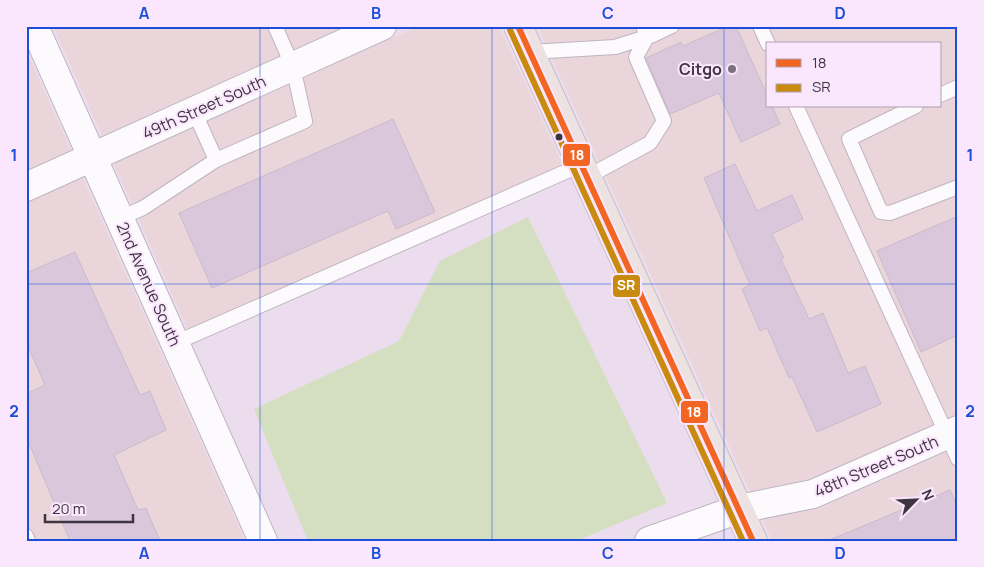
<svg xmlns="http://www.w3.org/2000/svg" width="984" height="567" viewBox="0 0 984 567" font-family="Manrope,sans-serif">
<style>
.commercial{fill:#ead6da;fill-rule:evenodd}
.green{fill:#d4dec0}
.building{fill:#dbc7dc;stroke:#c8bcc9}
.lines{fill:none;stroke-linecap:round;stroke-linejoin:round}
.service-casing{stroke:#bfb4c0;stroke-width:16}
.minor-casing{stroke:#bfb4c0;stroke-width:30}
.secondary-casing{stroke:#bfb4c0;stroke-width:30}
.primary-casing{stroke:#c6bfc7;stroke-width:30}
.service{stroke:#fcfafc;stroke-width:14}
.minor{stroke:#fcfafc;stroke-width:28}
.secondary{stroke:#fcfafc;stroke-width:28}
.primary{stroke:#ebe2e1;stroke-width:28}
.bus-1-casing{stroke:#fae6fd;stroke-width:10}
.bus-2-casing{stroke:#fae6fd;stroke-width:10}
.bus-1{stroke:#f26522;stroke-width:6}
.bus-2{stroke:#c98a10;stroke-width:6}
.grid{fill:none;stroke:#1d4ed8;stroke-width:1;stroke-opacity:0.55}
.poi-dot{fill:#7b707d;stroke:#fae6fd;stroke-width:2}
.bus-dot{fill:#3f3540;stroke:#fae6fd;stroke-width:2}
.labels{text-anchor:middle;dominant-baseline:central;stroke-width:4;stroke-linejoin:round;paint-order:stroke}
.poi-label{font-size:16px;font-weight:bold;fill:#3f3540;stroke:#fae6fd;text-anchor:end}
.street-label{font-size:16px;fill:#3f3540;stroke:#fae6fd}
.line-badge{stroke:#fae6fd;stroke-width:2}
.badge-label{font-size:14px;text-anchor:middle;font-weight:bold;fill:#fff}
.neatline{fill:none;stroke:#1d4ed8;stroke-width:2}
.grid-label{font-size:16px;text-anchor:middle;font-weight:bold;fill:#1d4ed8}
</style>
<rect width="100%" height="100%" fill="#ebdded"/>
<!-- commercial -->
<g class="commercial">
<polygon points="53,26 345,26 102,136"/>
<polygon points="419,26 499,26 566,172 194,344 114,164"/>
<path d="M537,26H958V414L809,480L750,492ZM768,44H940V106H768Z"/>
<polygon points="26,50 71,150 26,170"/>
<polygon points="83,178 245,541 26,541 26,203"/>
<polygon points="958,447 958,541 772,541 763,520 820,508"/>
</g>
<!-- green -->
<polygon class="green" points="528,217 667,503 576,541 308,541 254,409 399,341 440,261"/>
<!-- building -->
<g class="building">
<polygon points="729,26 736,26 768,97 768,106 772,106 780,124 741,142 719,93 670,114 646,58 681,42 683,46"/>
<polygon points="393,119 435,212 396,229 388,211 212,288 179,213"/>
<polygon points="735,164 757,211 792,195 803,219 772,234 784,258 781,259 809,319 823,313 848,373 865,366 881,404 817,432 792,377 789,378 767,328 760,331 742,289 750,285 704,178"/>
<polygon points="958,216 958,335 921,352 877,251"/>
<polygon points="75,252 140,395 150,391 166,430 114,455 138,510 146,508 160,541 70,541 26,436 26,394 45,385 26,342 26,273"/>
<polygon points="950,490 958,508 958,541 827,541"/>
</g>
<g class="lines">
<!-- service casing -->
<g class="service-casing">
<g id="service">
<polyline points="760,26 768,44"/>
<polyline points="530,52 615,47 653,35 672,26"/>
<polyline points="940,95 958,87"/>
<polyline points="796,106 958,459"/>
<polyline points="916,106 849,139 881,212 890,213 958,187"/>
<polyline points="194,111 216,160 305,121 293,67 275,26"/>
<polyline points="587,177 650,143 664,121 636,57 647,37 643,26"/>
<polyline points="120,218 143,208 216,160"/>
<polyline points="175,343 581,165"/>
<polyline points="26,536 28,541"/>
</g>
</g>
<!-- minor casing -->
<g class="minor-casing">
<g id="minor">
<polyline points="34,26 263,541"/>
<polyline points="649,541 739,509 813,494 958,430"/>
</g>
</g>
<!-- secondary casing -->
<g class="secondary-casing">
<polyline id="secondary" points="26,187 382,26"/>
</g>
<!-- primary casing -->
<g class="primary-casing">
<polyline id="primary" points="518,26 753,541"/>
</g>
<!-- service -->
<use href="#service" class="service"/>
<!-- minor -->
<use href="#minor" class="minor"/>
<!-- secondary -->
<use href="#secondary" class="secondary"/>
<!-- primary -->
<use href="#primary" class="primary"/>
<!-- bus-1 casing -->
<g class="bus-1-casing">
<polyline id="bus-1" points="518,26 753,541"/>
</g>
<!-- bus-2 casing -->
<g class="bus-2-casing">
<polyline id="bus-2" points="510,30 743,541"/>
</g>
<!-- bus-1 -->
<use href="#bus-1" class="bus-1"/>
<!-- bus-2 -->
<use href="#bus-2" class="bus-2"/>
</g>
<!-- grid -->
<path class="grid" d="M260,26V541M492,26V541M724,26V541M26,284H958"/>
<!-- markers -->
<circle class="poi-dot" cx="732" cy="69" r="5"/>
<circle class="bus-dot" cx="559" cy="137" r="4.5"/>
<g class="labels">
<!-- poi labels -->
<g class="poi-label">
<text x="722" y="69">Citgo</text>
</g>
<!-- street labels -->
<g class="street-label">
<text transform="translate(204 107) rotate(-24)">49th Street South</text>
<text transform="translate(149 284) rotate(66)">2nd Avenue South</text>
<text transform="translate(876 466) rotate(-23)">48th Street South</text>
</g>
</g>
<g class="line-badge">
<rect x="562" y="143" width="29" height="24" rx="5" fill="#f26522"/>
<rect x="612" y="274" width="29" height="24" rx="5" fill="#c98a10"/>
<rect x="680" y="400" width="29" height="24" rx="5" fill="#f26522"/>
</g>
<g class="badge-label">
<text x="577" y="160">18</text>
<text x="626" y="290">SR</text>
<text x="694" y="417">18</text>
</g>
<!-- border -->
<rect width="984" height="567" fill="none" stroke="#fae6fd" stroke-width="55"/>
<!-- legend -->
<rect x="766" y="42" width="175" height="65" fill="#fae6fd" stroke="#af9fb1"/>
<rect x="776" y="59" width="25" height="8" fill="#f26522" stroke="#af9fb1"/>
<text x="812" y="68" font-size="15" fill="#3f3540">18</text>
<rect x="776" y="84" width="25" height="8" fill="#c98a10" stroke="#af9fb1"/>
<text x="812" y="92" font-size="15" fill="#3f3540">SR</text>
<!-- north arrow -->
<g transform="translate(916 500) rotate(66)" stroke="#fae6fd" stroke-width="4" paint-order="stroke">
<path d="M0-4L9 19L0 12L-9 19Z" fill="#3f3540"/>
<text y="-8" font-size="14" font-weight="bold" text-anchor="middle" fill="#3f3540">N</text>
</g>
<!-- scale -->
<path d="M45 514v8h88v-8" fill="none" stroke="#3f3540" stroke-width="2.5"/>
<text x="52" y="514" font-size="15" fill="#3f3540" stroke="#fae6fd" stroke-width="4" paint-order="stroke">20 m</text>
<rect x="28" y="28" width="928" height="512" class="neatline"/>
<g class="grid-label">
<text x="144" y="19">A</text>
<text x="376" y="19">B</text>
<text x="608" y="19">C</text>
<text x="840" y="19">D</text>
<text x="14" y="161">1</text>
<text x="970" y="161">1</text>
<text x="14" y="417">2</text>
<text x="970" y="417">2</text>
<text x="144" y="559">A</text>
<text x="376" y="559">B</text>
<text x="608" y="559">C</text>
<text x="840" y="559">D</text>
</g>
</svg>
